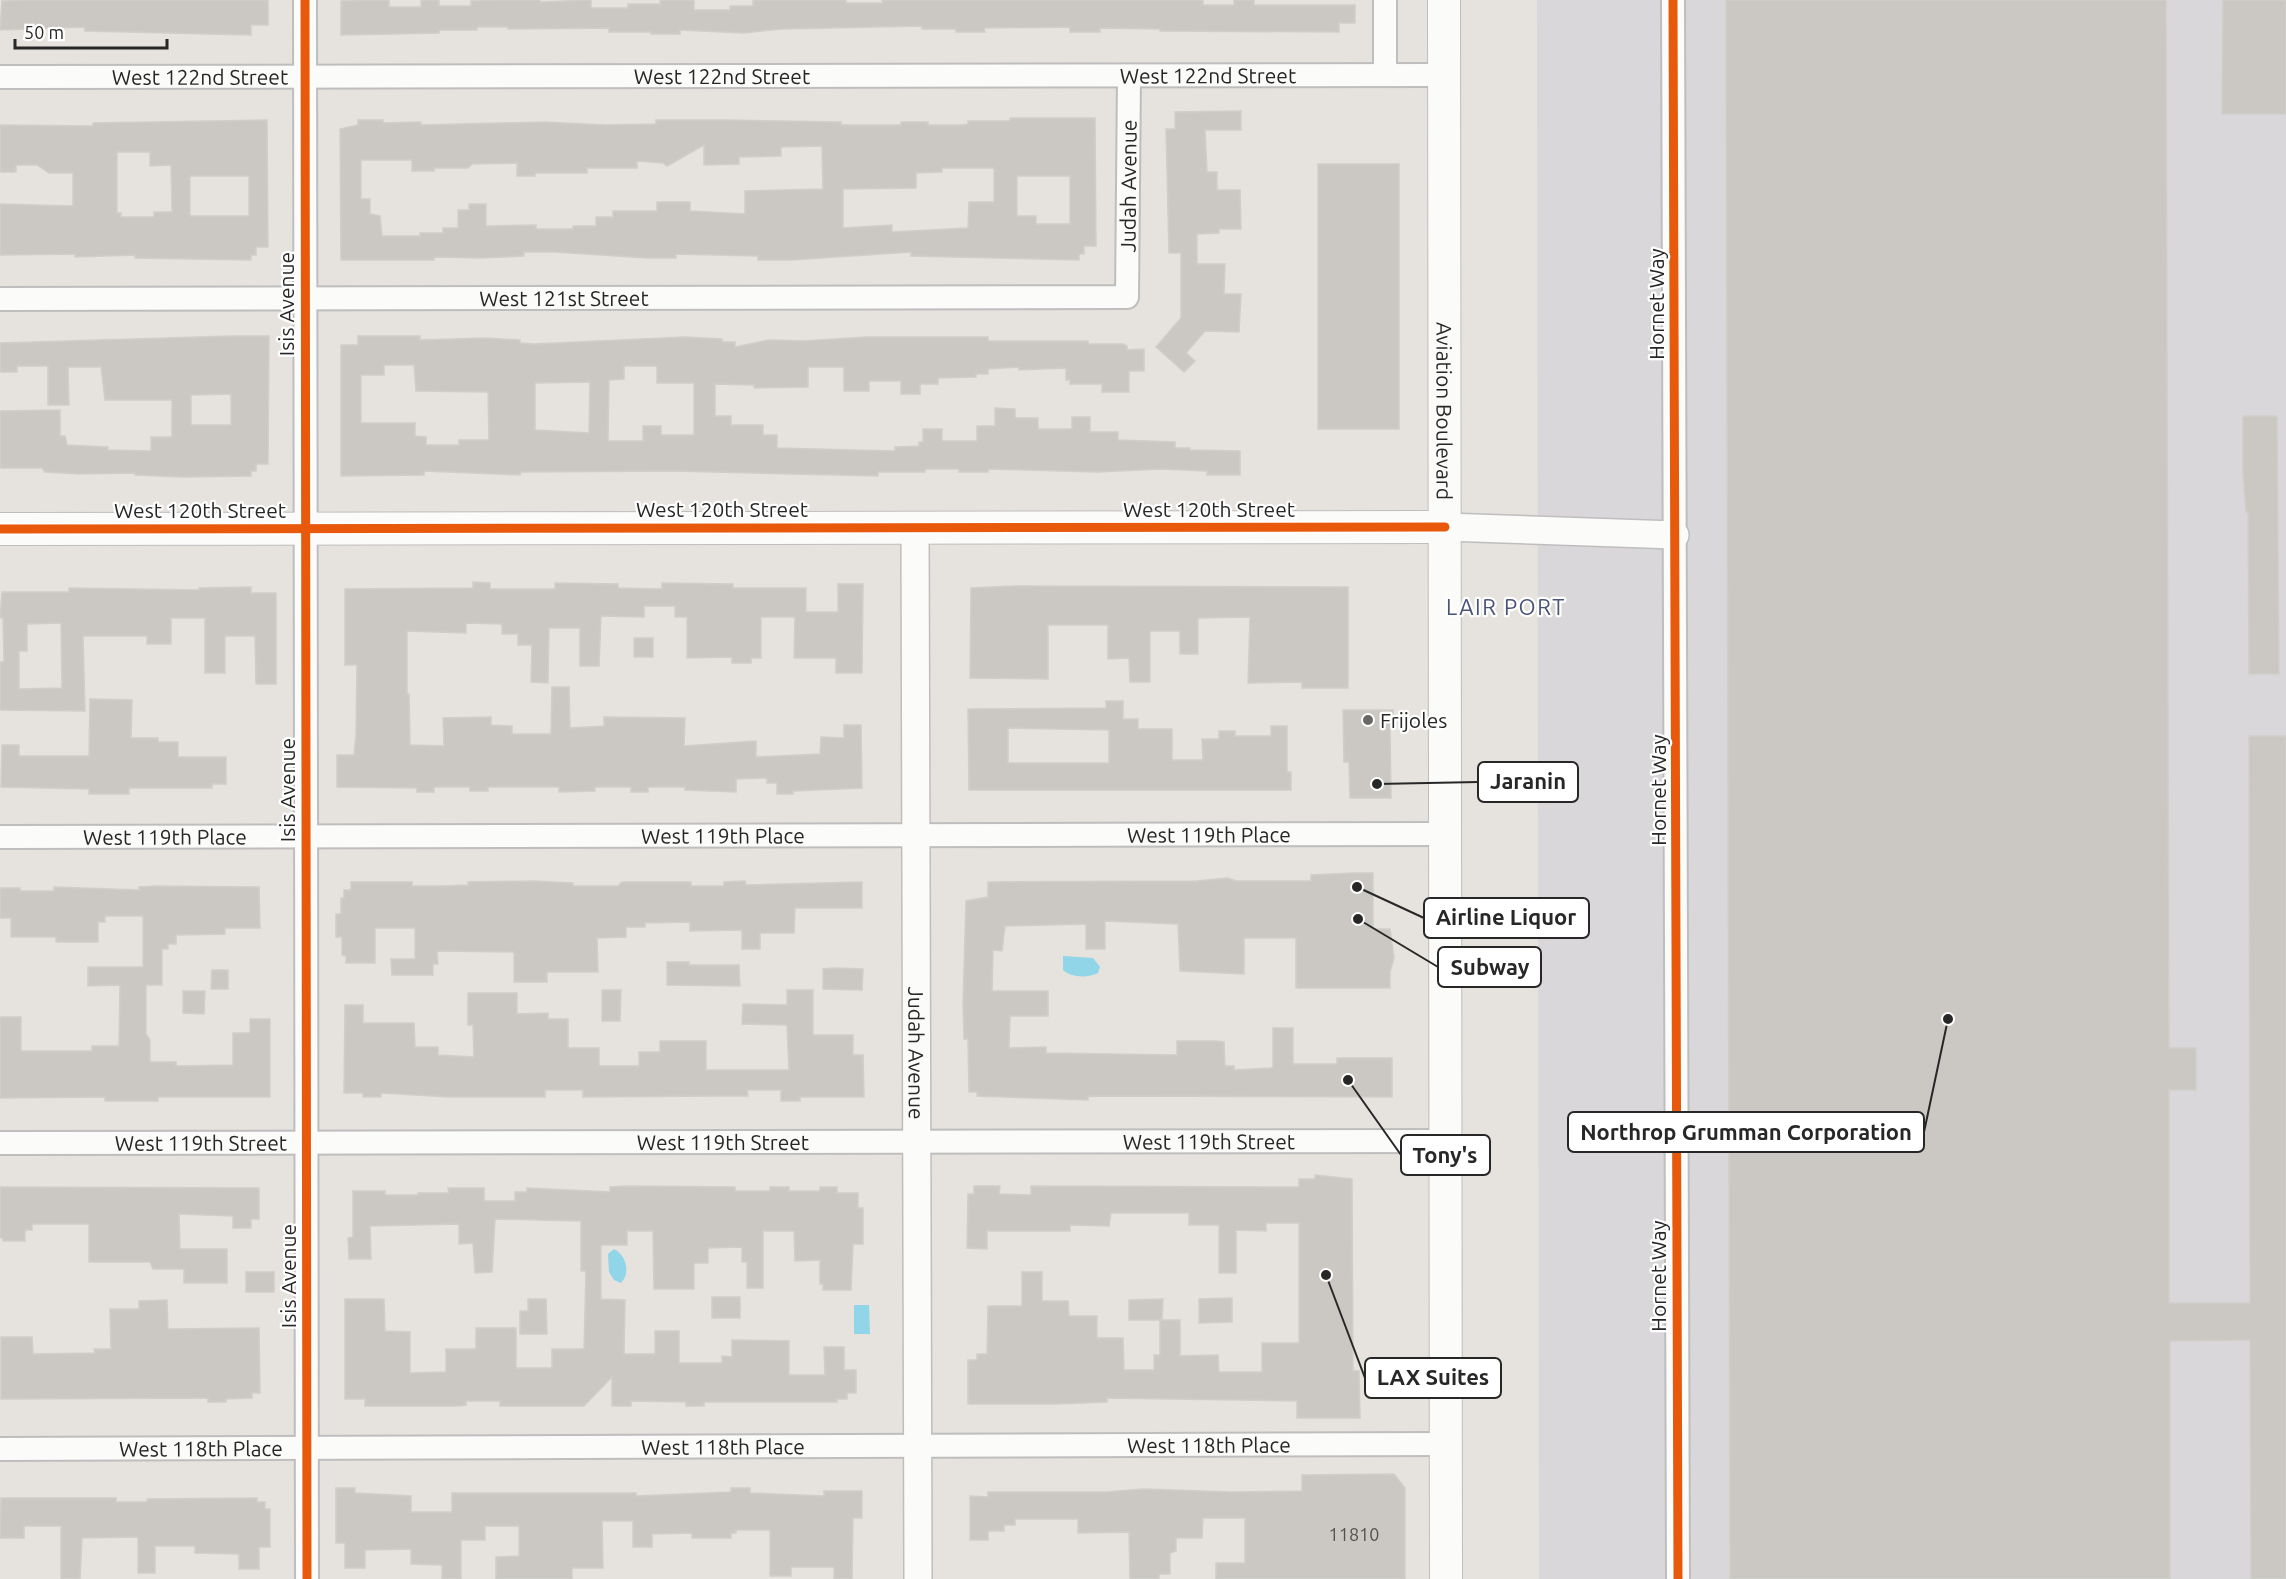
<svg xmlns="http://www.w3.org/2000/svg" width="2286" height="1579" viewBox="0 0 2286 1579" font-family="Ubuntu,sans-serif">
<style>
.industrial{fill:#d9d7d9}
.water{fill:#90d5e8}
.building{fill:#cbc8c4;stroke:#d1cec9;stroke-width:1.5;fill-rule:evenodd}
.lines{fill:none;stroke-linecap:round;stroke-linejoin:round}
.minor-casing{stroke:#bfbebf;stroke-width:26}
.tertiary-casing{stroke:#bfbebf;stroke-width:30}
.secondary-casing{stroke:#bfbebf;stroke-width:34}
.minor{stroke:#fbfbfa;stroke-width:22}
.tertiary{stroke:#fbfbfa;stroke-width:27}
.secondary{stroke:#fbfbfa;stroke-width:32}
.cycleway-casing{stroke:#fff;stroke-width:13}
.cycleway{stroke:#e8590c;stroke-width:9}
.poi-dot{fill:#6a6867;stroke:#fff;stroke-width:2}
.labels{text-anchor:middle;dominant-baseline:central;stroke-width:4.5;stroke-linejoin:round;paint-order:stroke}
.number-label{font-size:18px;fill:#525150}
.street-label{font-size:21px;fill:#272727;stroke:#fff}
.poi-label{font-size:21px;fill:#272727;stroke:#fff;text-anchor:start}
.neighbourhood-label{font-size:22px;letter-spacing:1.5px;fill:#495377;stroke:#fff}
.leader{fill:none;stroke:#272727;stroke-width:2}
.callout-dot{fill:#272727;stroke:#fff;stroke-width:2}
.callout{fill:#fff;stroke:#272727;stroke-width:2}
.callout-label{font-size:22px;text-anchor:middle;font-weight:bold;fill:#272727}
</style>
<rect width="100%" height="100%" fill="#e6e2dd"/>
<!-- industrial -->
<polygon class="industrial" points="1537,0 2286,0 2286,1579 1539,1579"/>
<!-- water -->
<g class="water">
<path d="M1063,956L1093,958L1100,967L1098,973C1088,978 1072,978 1063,970Z"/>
<path d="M614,1249C626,1255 631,1273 621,1283L614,1280L609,1272L608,1254Z"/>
<polygon points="854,1305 869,1305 870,1334 854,1334"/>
</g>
<!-- building -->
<g class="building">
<polygon points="29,0 268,0 268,25 251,25 251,35 85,31 84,27 0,30 2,1"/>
<polygon points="389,0 389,7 421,7 421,0 439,0 439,6 471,6 471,1 496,0 540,0 540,2 591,0 591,8 628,8 628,4 661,4 660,0 694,0 694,10 730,10 730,6 753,6 753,0 846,0 846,3 883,3 882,0 1203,0 1203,5 1234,5 1234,0 1254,0 1254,5 1355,5 1355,23 1339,23 1339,32 1160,31 1160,29 1100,28 1100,32 1070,32 1070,27 984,28 985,32 956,32 956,29 922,29 922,26 781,29 744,33 680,30 680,34 651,34 651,32 609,32 609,28 508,29 508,27 477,27 477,30 439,30 439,33 341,35 341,1"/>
<polygon points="1726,0 2166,0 2169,1048 2196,1048 2196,1090 2169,1090 2169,1303 2250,1303 2249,736 2286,736 2286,1579 2251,1579 2250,1340 2170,1341 2170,1579 1730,1579"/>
<polygon points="2223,0 2286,0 2286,114 2222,114"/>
<polygon points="1241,111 1241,130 1205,130 1207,172 1217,172 1217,190 1240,190 1241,229 1219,229 1219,233 1197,234 1197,264 1225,264 1224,294 1241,294 1239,332 1205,331 1186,353 1195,361 1184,372 1156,347 1181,318 1181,253 1169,253 1166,129 1175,129 1175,112"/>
<path d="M1010,118H1095L1096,246H1084V254H1079V260L911,256V252L791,260H758V256L676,254V258H647L555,252H524V256L482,258L434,257V260H341L340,129L358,125V120H383V123L421,122V125L544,122L605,125L656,124V120H726L841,122V125H901V122H928V125H961L968,124V121H1010ZM704,145V165L739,164V157L781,156V147L822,146L823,189L745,191V214L690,211V202H657V211H613V217H596V226H573V229H536V225L486,226V204H469V210H458V228H443V233H420V236H382L380,216L370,214V199H361V160H412V171H434V168H468L472,164L517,163V176H535V173H587V168H637V161L663,163L667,166ZM942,168H994V202H969L968,228L892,232V225L843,228V189L916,188V173L942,172ZM1017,176H1070V224H1036V216H1017Z"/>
<path d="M267,120L268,247H256V255H251V260L135,258V255L75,257V254L0,255V204L73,206V173H49L37,165H16V172H0V125L93,126V123ZM117,152H150V166L171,165L172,212H154V217H121V213H117ZM190,176H249V216H190Z"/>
<rect x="1318" y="164" width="81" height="265"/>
<path d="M233,336H269L268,464H256V471H251V476L183,477L135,475V473L80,474L45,472L42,468H0V411L60,410V436H65L67,445L108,447V450L151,451V437H172V400H105L101,367H68L69,405H48V366H17V372H0V343ZM231,394V425H191V395Z"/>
<path d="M358,336H420V340L484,338L520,340V343L534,344L685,337L722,339V342H735V347L769,340L804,341L867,337H988V341H1088V344H1123L1127,346V350L1144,349V371H1129V392H1102V384H1070V380H1066V368L1019,370V367L988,369V374H976V377L938,378V384H920V394H901V381H869V391H844V367H808V387L754,388V385L715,384V416H731V425H763V435H777V448L895,451V447L919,446V442H923V429H942V441H977V426H995V408L1015,409V418H1038V429H1072V417H1090V432H1118V440L1175,442V448H1190V450L1240,451V475H1207V471L1161,469L1097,472L988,469V472H959V469H925V472H878V476L673,471L521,472L520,475L424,471V475L341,476V345H358ZM384,365H414L416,391L488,392L489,440H459V445H426V437L415,436V423H361V375H384ZM624,366H657V383H694V435H661V426H643V441H608L609,380L624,379ZM590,382L589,433L535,430V383Z"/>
<polygon points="2243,416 2277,416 2279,674 2249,674 2248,512 2246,512 2243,472"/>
<polygon points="473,582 490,583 490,589 555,589 555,583 618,584 618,588 662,589 662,583 733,584 733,588 806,588 806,612 838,612 838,584 863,584 862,673 836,673 836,658 794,658 795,617 761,617 761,658 751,658 751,663 732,663 732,657 687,658 687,617 675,617 675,606 644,606 644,617 601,616 599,666 580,666 580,628 549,628 548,683 531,682 532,645 518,645 518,634 502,634 502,624 466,623 466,633 407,631 407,694 409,694 410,745 444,746 443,718 491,717 491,725 512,726 512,734 551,734 552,687 569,687 570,728 604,726 604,717 685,718 684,746 756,741 756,757 820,754 821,737 844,738 844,725 861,725 862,788 793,791 793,794 777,794 777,783 767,783 767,778 736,779 736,792 685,790 685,787 648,787 648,792 631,792 631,787 595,787 595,791 559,792 559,787 488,787 488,791 470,791 470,787 434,787 434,792 417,792 417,788 337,787 337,755 354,755 356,735 357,665 345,665 345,589 473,588"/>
<polygon points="1014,586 1348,587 1348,688 1302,688 1302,682 1248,683 1250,617 1198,618 1198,654 1180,654 1180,631 1150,631 1150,682 1130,682 1129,658 1108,659 1108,625 1048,625 1048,679 970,678 971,588"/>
<path d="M251,587V593H276V684H256L255,636H225V673H205V618H171V644H147V636H83L85,711L0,710V662H4L3,618H0L2,592H69V588L199,590V588ZM61,623L62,688L19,689V651H27V624Z"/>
<rect x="634" y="638" width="19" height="19"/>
<polygon points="90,699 132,700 131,738 158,738 158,742 178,742 178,757 226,757 226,784 212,784 212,788 129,788 129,794 89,794 89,789 1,787 2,745 19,745 19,756 89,756"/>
<path d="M1106,701H1123V719H1138V729H1172V760H1203L1202,739H1219V731H1235V736H1271V726H1287V772H1291V790H969L968,709L1106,708ZM1008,728L1109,730V763H1008Z"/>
<polygon points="1343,710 1393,710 1394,728 1390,728 1391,798 1350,798 1349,762 1344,762"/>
<polygon points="1354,873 1373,873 1373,929 1390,929 1394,958 1390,972 1390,988 1296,988 1296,938 1244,938 1244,974 1180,971 1178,924 1105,921 1105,949 1086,949 1086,924 1005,926 1002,951 993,950 992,991 1048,991 1048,1016 1010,1016 1009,1048 1046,1047 1046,1053 1177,1055 1177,1041 1216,1041 1224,1042 1225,1066 1234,1066 1234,1070 1271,1068 1273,1067 1273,1028 1293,1028 1293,1064 1337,1064 1337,1058 1392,1058 1392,1097 1088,1096 1088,1100 977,1096 977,1092 969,1092 968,1039 964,1039 963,1005 966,901 988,897 988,882 1197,881 1228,878 1236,881 1311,881 1311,875"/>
<polygon points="533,881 573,883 573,886 618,886 622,882 691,882 691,886 724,886 724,882 745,881 746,885 862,882 862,908 795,908 794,933 760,933 760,949 742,949 742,930 690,931 690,922 645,923 645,927 626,927 626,937 597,938 598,972 547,972 547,982 514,982 514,952 437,951 438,964 433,964 433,975 392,975 391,959 415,959 415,928 375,928 375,963 346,963 346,956 342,955 342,937 336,937 336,914 341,914 341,898 344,898 344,890 351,890 351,882 412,882 412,886 445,886 468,885 468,882"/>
<polygon points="157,886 259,887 260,928 225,928 225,934 176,935 176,944 168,944 168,949 162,949 162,985 146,985 146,1034 150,1040 150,1062 176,1062 176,1066 233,1065 233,1033 250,1033 250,1019 270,1019 270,1097 158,1097 158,1101 105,1101 105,1097 0,1098 0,1017 21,1017 21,1051 92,1051 92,1046 119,1046 120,985 88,986 88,967 143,967 143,916 105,916 105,922 98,922 98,942 56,942 56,937 11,937 11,918 0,918 0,888 20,888 20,891 54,891 54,887 139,890 139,887"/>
<polygon points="667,962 689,962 689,965 739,965 740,986 667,985"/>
<polygon points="834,968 863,969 862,990 823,989 823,969"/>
<polygon points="212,970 228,970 228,989 211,989"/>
<polygon points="602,990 621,990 620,1021 602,1021"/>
<polygon points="787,990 813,990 813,1035 853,1035 853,1055 863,1055 864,1097 800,1097 800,1101 781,1101 781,1090 747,1090 748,1096 716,1096 583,1097 583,1090 545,1090 545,1097 449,1097 381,1093 381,1097 363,1097 363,1093 344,1093 345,1005 363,1005 363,1023 414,1023 415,1047 438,1047 438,1055 474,1057 473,1025 468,1025 468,993 517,993 517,1014 548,1013 548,1019 568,1019 568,1048 599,1048 599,1066 639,1066 639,1052 660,1052 660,1041 706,1041 706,1070 789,1070 787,1025 742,1024 743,1004 787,1005"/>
<polygon points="183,991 205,991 204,1014 183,1013"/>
<polygon points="1315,1175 1352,1179 1353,1371 1359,1371 1360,1418 1297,1418 1297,1401 1107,1398 1107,1402 1056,1404 968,1404 968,1360 977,1360 977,1354 987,1354 988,1306 1022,1306 1022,1272 1042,1272 1042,1301 1068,1301 1069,1316 1097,1316 1097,1338 1123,1338 1124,1370 1154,1370 1154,1355 1160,1355 1160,1320 1129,1320 1129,1300 1163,1299 1162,1320 1180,1320 1180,1356 1218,1355 1219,1372 1262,1372 1262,1343 1299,1343 1299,1223 1266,1223 1266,1231 1236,1230 1236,1273 1219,1273 1219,1225 1189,1225 1189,1213 1111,1213 1109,1226 1070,1225 1070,1231 987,1231 987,1249 967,1248 968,1194 974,1194 974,1186 1000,1186 999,1194 1031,1195 1031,1186 1299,1187 1299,1179 1315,1179"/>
<polygon points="627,1186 735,1187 735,1191 770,1191 770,1187 789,1187 789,1191 820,1191 820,1187 837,1187 837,1193 858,1193 858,1208 863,1208 863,1244 853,1244 851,1290 823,1290 823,1284 820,1284 820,1260 795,1261 794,1231 763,1231 763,1288 747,1288 747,1262 742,1262 742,1247 708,1248 708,1263 694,1263 694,1289 654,1289 653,1231 627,1231 627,1245 601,1245 601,1299 625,1300 624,1354 655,1354 655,1331 679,1331 679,1363 722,1363 722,1356 732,1357 732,1340 789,1341 789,1375 825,1375 824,1347 844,1347 844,1370 856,1370 856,1393 847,1393 847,1399 837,1399 837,1402 704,1402 704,1406 686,1406 686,1402 631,1401 631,1406 612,1406 612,1377 584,1406 500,1406 500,1401 466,1401 466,1405 460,1406 365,1406 365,1399 345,1399 345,1299 384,1299 385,1331 410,1332 410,1373 446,1372 446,1349 476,1349 476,1328 516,1328 516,1368 552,1368 552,1349 584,1349 586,1271 581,1271 581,1221 495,1219 492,1272 475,1273 473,1243 459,1244 459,1224 370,1226 371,1259 349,1259 348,1238 353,1237 353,1191 385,1191 385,1195 418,1195 418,1193 449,1193 448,1188 484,1188 484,1201 515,1201 515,1192 527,1192 527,1188 610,1192 610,1187"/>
<polygon points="0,1187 259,1188 259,1219 251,1219 251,1228 233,1228 233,1216 179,1214 180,1249 227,1249 227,1283 184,1283 184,1269 153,1269 150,1262 89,1262 89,1224 32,1224 32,1230 25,1230 25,1241 3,1241 3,1238 0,1238"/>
<rect x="246" y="1272" width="28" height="20"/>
<rect x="712" y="1297" width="28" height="21"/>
<polygon points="1232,1298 1232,1322 1199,1323 1199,1299"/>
<polygon points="528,1299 546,1299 547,1334 520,1334 520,1311 528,1311"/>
<polygon points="167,1300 168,1329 259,1328 260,1393 252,1393 252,1398 226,1399 226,1402 208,1402 208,1398 1,1399 1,1337 32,1337 33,1354 95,1353 94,1349 111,1349 110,1309 139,1309 139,1301"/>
<polygon points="1394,1474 1405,1488 1405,1579 1216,1579 1216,1563 1245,1563 1245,1518 1203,1518 1202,1538 1176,1538 1176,1551 1170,1553 1170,1574 1159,1574 1159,1579 1130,1579 1129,1532 1078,1533 1078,1519 1015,1519 1015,1525 1004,1525 1004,1531 988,1531 988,1540 970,1540 970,1496 988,1497 988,1492 1106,1492 1143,1489 1231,1492 1302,1491 1302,1475"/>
<polygon points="336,1488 355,1488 355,1493 411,1496 411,1512 452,1512 452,1493 636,1493 636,1496 731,1492 731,1488 750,1488 750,1493 824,1496 824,1491 862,1491 862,1518 853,1518 852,1579 834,1579 834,1567 791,1567 791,1576 770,1576 770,1530 736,1530 736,1533 731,1533 731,1538 692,1538 692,1533 652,1534 652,1547 633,1547 633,1521 602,1521 603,1568 572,1568 572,1579 496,1579 496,1557 519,1556 519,1526 485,1526 485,1540 461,1540 461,1579 442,1579 442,1565 411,1564 411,1549 365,1550 365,1568 345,1568 345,1543 336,1543"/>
<polygon points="1,1498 116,1498 116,1502 147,1502 147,1499 257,1498 257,1502 265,1502 265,1509 270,1509 270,1547 259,1547 259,1569 239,1569 239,1554 195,1553 195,1546 155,1546 155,1573 138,1573 138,1537 82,1538 80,1579 61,1579 61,1526 24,1526 24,1538 0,1538"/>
</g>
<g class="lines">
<!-- minor casing -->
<g class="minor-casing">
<g id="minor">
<polyline points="305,0 307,1579"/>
<polyline points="1385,0 1385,75"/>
<polyline points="1673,0 1678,1579"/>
<path id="s1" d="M0,77L1444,75"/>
<path id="s2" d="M0,299L1127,297L1129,76"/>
<path id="s3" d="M0,837L1446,834"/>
<path id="s4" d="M0,1143L1445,1141"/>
<path id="s5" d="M0,1449L1445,1444"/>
</g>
</g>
<!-- tertiary casing -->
<g class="tertiary-casing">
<g id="tertiary">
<path id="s6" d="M915,527L918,1579"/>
<polyline points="1445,527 1675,535"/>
</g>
</g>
<!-- secondary casing -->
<g class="secondary-casing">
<g id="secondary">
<path id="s7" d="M1444,0L1446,1579"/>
<polyline points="0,529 1445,527"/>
</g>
</g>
<!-- minor -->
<use href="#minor" class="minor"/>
<!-- tertiary -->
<use href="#tertiary" class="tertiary"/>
<!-- secondary -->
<use href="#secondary" class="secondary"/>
<!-- cycleway casing -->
<g class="cycleway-casing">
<g id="cycleway">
<polyline points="305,0 307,1579"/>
<polyline points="1673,0 1678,1579"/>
<polyline points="0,529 1445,527"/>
</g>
</g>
<!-- cycleway -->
<use href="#cycleway" class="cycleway"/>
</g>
<!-- markers -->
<circle class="poi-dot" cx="1368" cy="720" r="6"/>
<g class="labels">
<!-- number labels -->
<g class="number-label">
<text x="1354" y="1534">11810</text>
</g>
<!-- street labels -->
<g class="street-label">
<text stroke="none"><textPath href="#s1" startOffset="1208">West 122nd Street</textPath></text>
<text stroke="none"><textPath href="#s1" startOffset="722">West 122nd Street</textPath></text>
<text stroke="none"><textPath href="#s1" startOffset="200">West 122nd Street</textPath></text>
<text stroke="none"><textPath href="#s2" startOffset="1238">Judah Avenue</textPath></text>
<text stroke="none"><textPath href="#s2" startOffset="564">West 121st Street</textPath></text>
<text transform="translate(286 304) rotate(-90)">Isis Avenue</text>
<text transform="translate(1656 304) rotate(-90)">Hornet Way</text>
<text stroke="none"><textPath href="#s7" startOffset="411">Aviation Boulevard</textPath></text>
<text x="722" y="509">West 120th Street</text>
<text x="1209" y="509">West 120th Street</text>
<text x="200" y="510">West 120th Street</text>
<text transform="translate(287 790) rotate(-90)">Isis Avenue</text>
<text transform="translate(1658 790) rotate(-90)">Hornet Way</text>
<text stroke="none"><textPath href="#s3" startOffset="1209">West 119th Place</textPath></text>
<text stroke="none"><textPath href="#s3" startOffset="723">West 119th Place</textPath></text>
<text stroke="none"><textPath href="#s3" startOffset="165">West 119th Place</textPath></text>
<text stroke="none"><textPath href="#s6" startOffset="526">Judah Avenue</textPath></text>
<text stroke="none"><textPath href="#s4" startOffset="1209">West 119th Street</textPath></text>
<text stroke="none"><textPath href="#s4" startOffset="201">West 119th Street</textPath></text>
<text stroke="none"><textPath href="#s4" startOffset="723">West 119th Street</textPath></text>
<text transform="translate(288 1276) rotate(-90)">Isis Avenue</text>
<text transform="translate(1658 1276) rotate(-90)">Hornet Way</text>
<text stroke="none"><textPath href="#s5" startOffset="1209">West 118th Place</textPath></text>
<text stroke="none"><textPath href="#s5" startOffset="723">West 118th Place</textPath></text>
<text stroke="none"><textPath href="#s5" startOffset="201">West 118th Place</textPath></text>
</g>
<!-- poi labels -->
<g class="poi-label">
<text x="1380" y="720">Frijoles</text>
</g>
<!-- neighbourhood labels -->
<g class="neighbourhood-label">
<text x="1506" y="606">LAIR PORT</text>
</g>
</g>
<!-- callouts -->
<path class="leader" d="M1377 784L1478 782M1357 887L1424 918M1358 919L1438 967M1948 1019L1924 1132M1348 1080L1401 1155M1326 1275L1365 1378"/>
<g class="callout-dot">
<circle cx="1377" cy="784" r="6"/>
<circle cx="1357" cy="887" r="6"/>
<circle cx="1358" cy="919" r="6"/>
<circle cx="1948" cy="1019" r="6"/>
<circle cx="1348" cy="1080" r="6"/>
<circle cx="1326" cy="1275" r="6"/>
</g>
<g class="callout">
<rect x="1478" y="762" width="100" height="40" rx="6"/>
<rect x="1424" y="898" width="165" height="40" rx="6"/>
<rect x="1438" y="947" width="103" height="40" rx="6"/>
<rect x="1568" y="1112" width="356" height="40" rx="6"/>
<rect x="1401" y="1135" width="89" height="40" rx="6"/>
<rect x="1365" y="1358" width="136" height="40" rx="6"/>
</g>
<g class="callout-label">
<text x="1528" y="789">Jaranin</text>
<text x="1506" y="925">Airline Liquor</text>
<text x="1490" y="975">Subway</text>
<text x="1746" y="1140">Northrop Grumman Corporation</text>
<text x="1445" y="1163">Tony's</text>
<text x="1433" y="1385">LAX Suites</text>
</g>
<!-- scale -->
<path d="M15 39v9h152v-9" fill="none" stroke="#272727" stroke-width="3"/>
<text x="24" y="39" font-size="18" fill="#272727" stroke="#ffffff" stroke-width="4.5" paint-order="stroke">50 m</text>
</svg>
